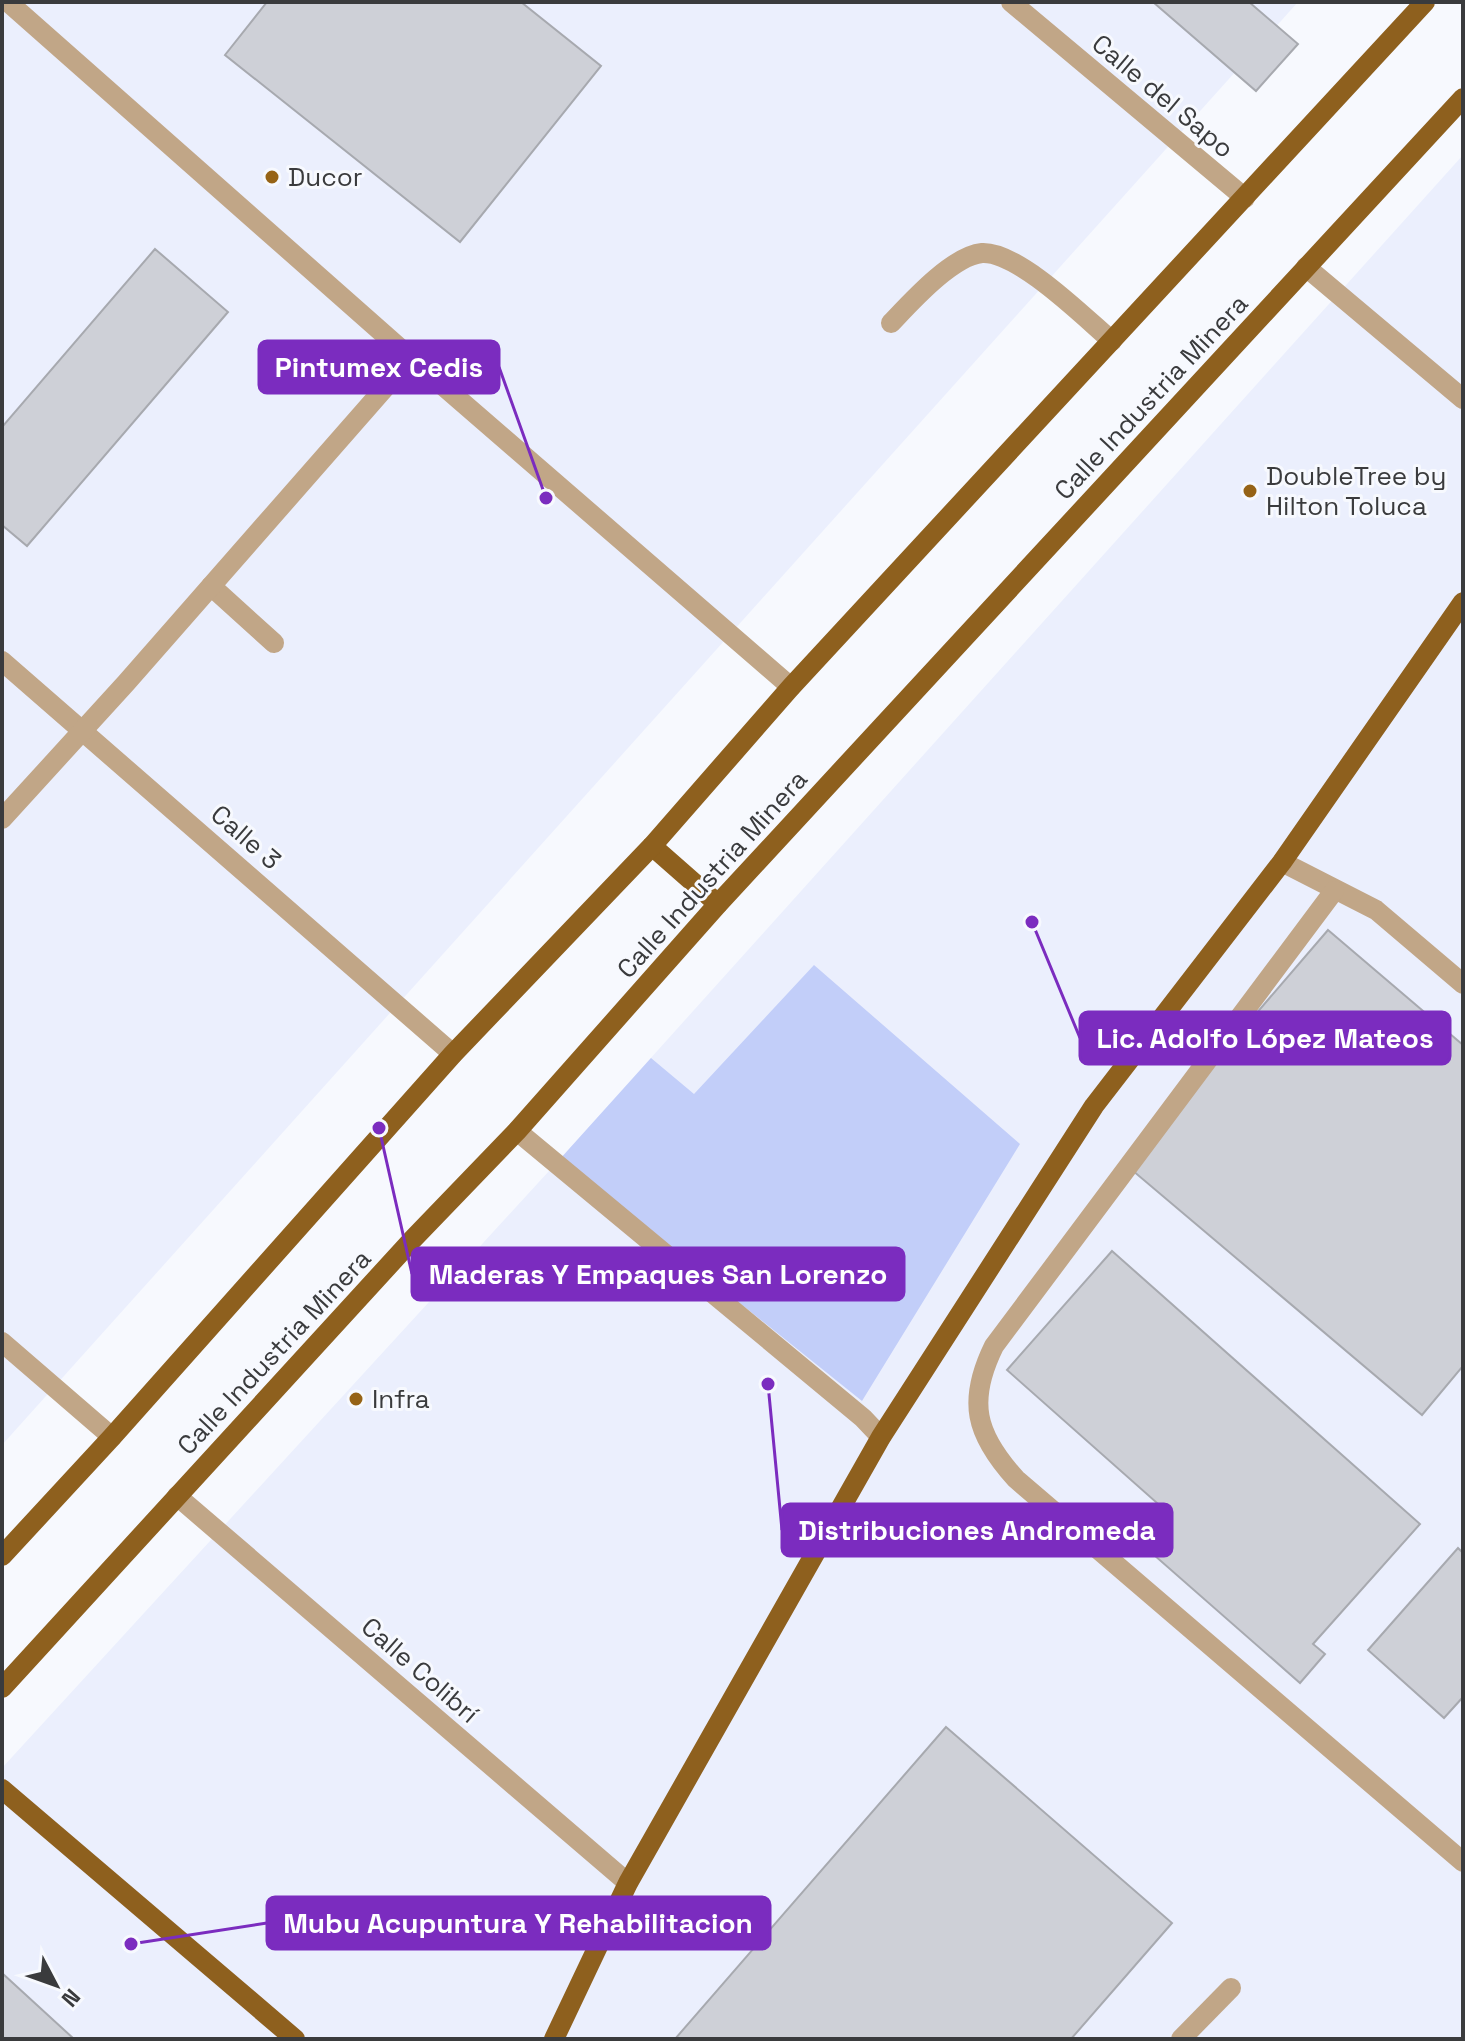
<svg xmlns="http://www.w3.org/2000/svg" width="1465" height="2041" viewBox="0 0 1465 2041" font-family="'Space Grotesk',sans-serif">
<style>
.built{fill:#ebeffd}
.green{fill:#c2cef9}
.building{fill:#ced0d7;stroke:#a7a9af;stroke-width:2}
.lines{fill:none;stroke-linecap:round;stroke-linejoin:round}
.minor{stroke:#c1a687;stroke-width:20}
.major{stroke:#8e601e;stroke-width:20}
.poi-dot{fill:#966316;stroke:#f7f9fe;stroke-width:3}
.labels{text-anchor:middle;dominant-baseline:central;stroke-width:6;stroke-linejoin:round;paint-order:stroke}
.street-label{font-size:26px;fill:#3a3b3d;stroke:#f7f9fe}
.poi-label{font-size:26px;fill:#3a3b3d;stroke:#f7f9fe;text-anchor:start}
.leader{fill:none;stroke:#7b2cbf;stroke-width:3}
.callout-dot{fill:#7b2cbf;stroke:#f7f9fe;stroke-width:3}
.callout{fill:#7b2cbf;stroke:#7b2cbf;stroke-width:3}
.callout-label{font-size:28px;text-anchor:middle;font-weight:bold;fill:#fff}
</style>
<rect width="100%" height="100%" fill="#f7f9fe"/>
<!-- built -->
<g class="built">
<polygon points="2,2 1298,2 2,1445"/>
<polygon points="1463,155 1463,2039 2,2039 2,1768 560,1159"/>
</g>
<!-- green -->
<polygon class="green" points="814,965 1020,1144 862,1401 560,1159 651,1058 694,1094"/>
<!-- building -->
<g class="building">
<polygon points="267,2 521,2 601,66 460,242 225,55"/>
<polygon points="1153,2 1249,2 1298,44 1256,91"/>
<polygon points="155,249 228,312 27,546 2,525 2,427"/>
<polygon points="1328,930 1463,1045 1463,1366 1422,1415 1126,1165"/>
<polygon points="1112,1251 1420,1524 1313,1644 1325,1654 1300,1683 1138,1541 1165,1510 1007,1370"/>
<polygon points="1458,1548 1463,1553 1463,1697 1444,1718 1368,1650"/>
<polygon points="946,1727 1172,1923 1071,2039 675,2039"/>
<polygon points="2,1973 74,2039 2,2039"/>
</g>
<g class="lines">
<!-- minor -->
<g class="minor">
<polyline points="8,2 411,358 791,687"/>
<polyline points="1011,2 1245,198"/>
<polyline points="1306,267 1463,399"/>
<path d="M891,323C911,302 952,256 982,253C1018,251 1085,318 1112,341"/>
<polyline points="211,586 274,643"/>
<polyline points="2,661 453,1054"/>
<polyline points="2,819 126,683 411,358"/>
<polyline points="1282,862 1376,910 1463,984"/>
<path d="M1334,891L994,1346C967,1401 975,1434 1016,1479L1463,1862"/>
<polyline points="517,1131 863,1418 881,1437"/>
<polyline points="2,1342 112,1437"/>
<polyline points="177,1496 628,1883"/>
<polyline points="1181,2039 1231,1988"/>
</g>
<!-- major -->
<g class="major">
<polyline points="652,846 718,904"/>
<polyline points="2,1556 112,1437 453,1054 652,846 791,687 1425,2"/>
<polyline points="2,1688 412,1240 517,1131 718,904 1463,98"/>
<polyline points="2,1789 295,2039"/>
<polyline points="554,2039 628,1883 881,1437 1094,1106 1282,862 1463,602"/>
</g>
</g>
<!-- markers -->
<g class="poi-dot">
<circle cx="272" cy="177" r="8"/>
<circle cx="1250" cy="491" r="8"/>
<circle cx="356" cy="1399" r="8"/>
</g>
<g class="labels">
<!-- street labels -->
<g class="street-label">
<text transform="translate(1163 96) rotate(40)">Calle del Sapo</text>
<text transform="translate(1151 397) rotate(-47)">Calle Industria Minera</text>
<text transform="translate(246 837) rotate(41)">Calle 3</text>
<text transform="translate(712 874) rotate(-48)">Calle Industria Minera</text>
<text transform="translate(274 1352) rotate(-47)">Calle Industria Minera</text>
<text transform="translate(420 1670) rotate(41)">Calle Colibrí</text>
</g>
<!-- poi labels -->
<g class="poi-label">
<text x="288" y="177">Ducor</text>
<text x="1266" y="476">DoubleTree by<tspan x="1266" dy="30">Hilton Toluca</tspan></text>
<text x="372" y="1399">Infra</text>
</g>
</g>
<!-- callouts -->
<path class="leader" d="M546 498L499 367M1032 922L1080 1038M379 1128L412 1274M768 1384L782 1530M131 1944L267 1923"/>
<g class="callout-dot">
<circle cx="546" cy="498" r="8"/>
<circle cx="1032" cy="922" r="8"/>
<circle cx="379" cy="1128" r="8"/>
<circle cx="768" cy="1384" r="8"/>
<circle cx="131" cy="1944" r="8"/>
</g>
<g class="callout">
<rect x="259" y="341" width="240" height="52" rx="8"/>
<rect x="1080" y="1012" width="370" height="52" rx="8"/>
<rect x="412" y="1248" width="492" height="52" rx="8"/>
<rect x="782" y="1504" width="390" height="52" rx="8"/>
<rect x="267" y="1897" width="503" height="52" rx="8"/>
</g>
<g class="callout-label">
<text x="379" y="377">Pintumex Cedis</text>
<text x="1265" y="1048">Lic. Adolfo López Mateos</text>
<text x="658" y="1284">Maderas Y Empaques San Lorenzo</text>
<text x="977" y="1540">Distribuciones Andromeda</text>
<text x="518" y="1933">Mubu Acupuntura Y Rehabilitacion</text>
</g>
<!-- border -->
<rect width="1465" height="2041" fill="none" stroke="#3a3b3d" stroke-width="8"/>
<!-- north arrow -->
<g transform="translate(56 1985) rotate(131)" stroke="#f7f9fe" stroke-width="6" paint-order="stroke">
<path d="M0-6L14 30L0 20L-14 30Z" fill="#3a3b3d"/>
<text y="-12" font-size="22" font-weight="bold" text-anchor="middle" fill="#3a3b3d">N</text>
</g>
</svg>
